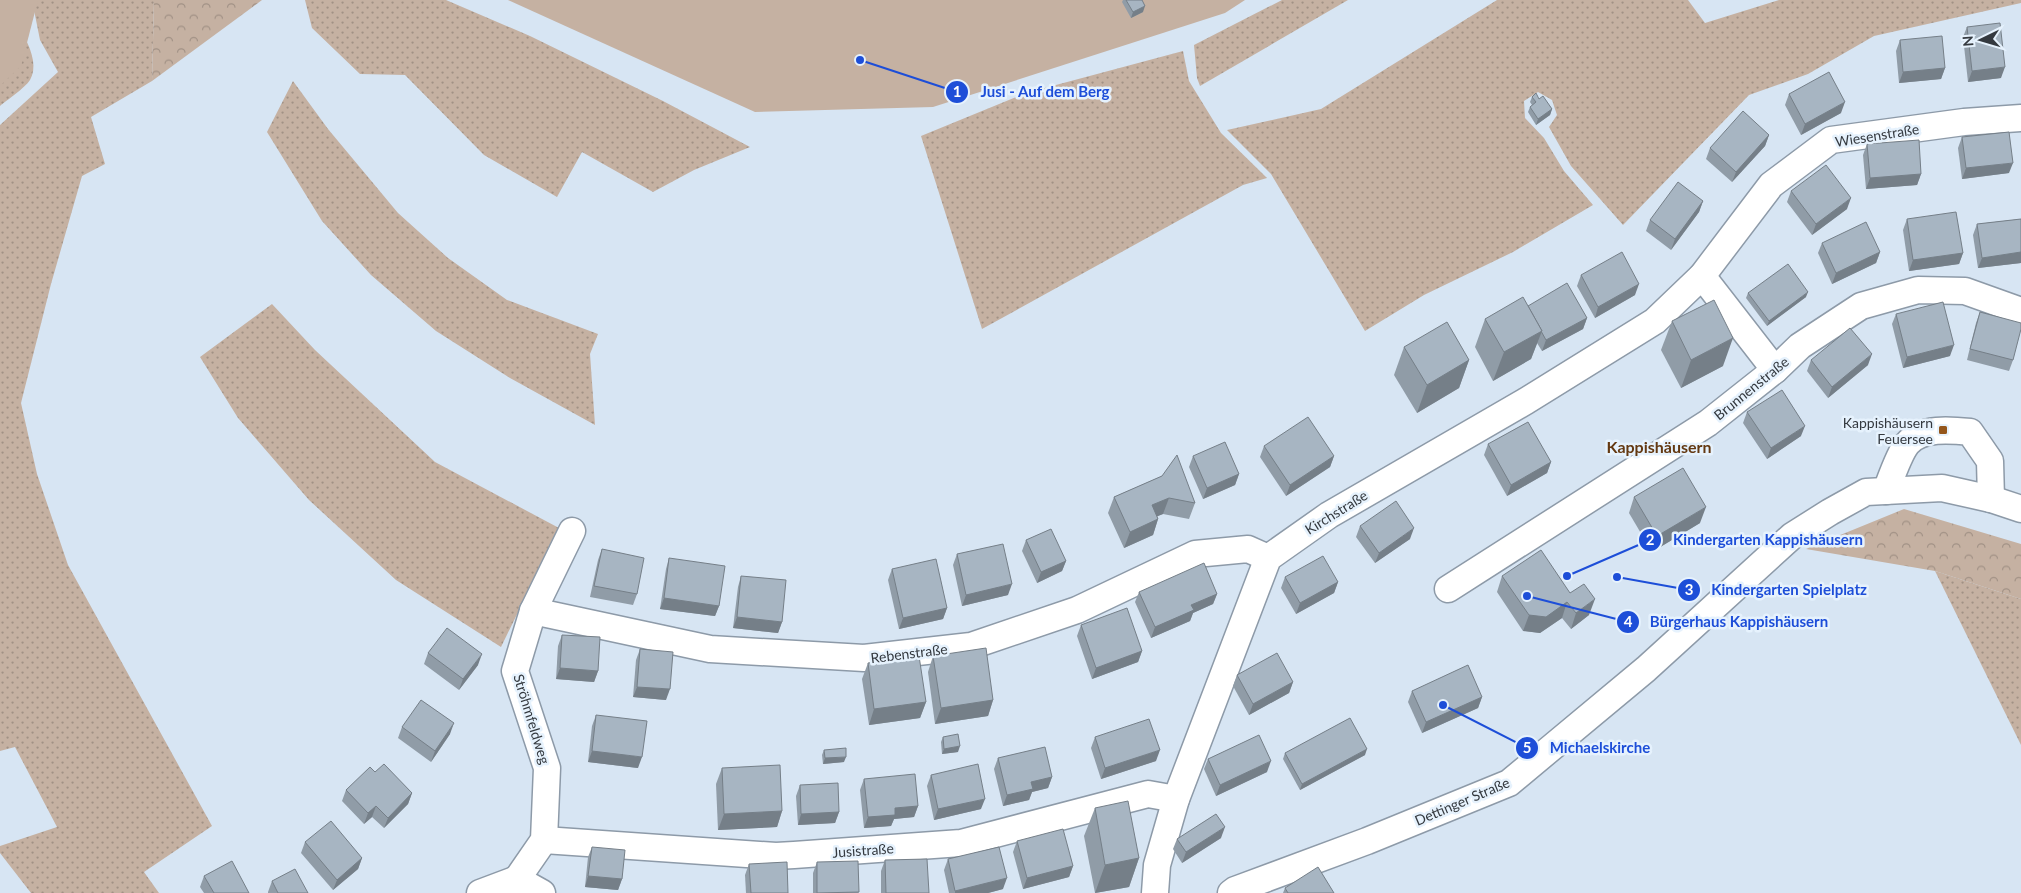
<svg xmlns="http://www.w3.org/2000/svg" width="2021" height="893" viewBox="0 0 2021 893" font-family="Lato,sans-serif">
<style>
.grass{fill:url(#grass-dots)}
.forest{fill:url(#forest-crowns)}
.park{fill:#c5b1a2}
.lines{fill:none;stroke-linecap:round;stroke-linejoin:round}
.minor-casing{stroke:#8d9aa8;stroke-width:29}
.minor{stroke:#fff;stroke-width:26}
.wall{fill:#909ca7}
.shaded-wall{fill:#757f88}
.building{fill:#a7b5c2;stroke:#757f88}
.poi-dot{fill:#94561b;stroke:#e6f2fd;stroke-width:2}
.labels{text-anchor:middle;dominant-baseline:central;stroke-width:5;stroke-linejoin:round;paint-order:stroke}
.street-label{font-size:14px;fill:#34393f;stroke:#e6f2fd}
.poi-label{font-size:14px;fill:#34393f;stroke:#e6f2fd;text-anchor:end}
.quarter-label{font-size:16px;font-weight:bold;fill:#643912;stroke:#e6f2fd}
.leader{fill:none;stroke:#1d4ed8;stroke-width:2}
.callout-dot{fill:#1d4ed8;stroke:#e6f2fd;stroke-width:2}
.mark-label{font-size:15px;text-anchor:middle;font-weight:bold;fill:#fff}
.callout-label{font-size:15px;text-anchor:middle;font-weight:bold;fill:#1d4ed8;stroke:#e6f2fd;stroke-width:5;stroke-linejoin:round;paint-order:stroke}
</style>
<defs>
<pattern id="grass-dots" width="8" height="8" patternUnits="userSpaceOnUse" patternTransform="scale(1.25)"><rect width="8" height="8" fill="#c5b1a2"/><path d="M2 2h.1M6 6h.1" fill="none" stroke="#a19185" stroke-width="1.8" stroke-linecap="round"/></pattern>
<pattern id="forest-crowns" width="20" height="18" patternUnits="userSpaceOnUse" patternTransform="scale(1.25)"><rect width="20" height="18" fill="#c5b1a2"/><path d="M2 6a3 3 0 1 1 6 0M12 15a3 3 0 1 1 6 0" fill="none" stroke="#a19185"/></pattern>
</defs>
<rect width="100%" height="100%" fill="#d7e5f3"/>
<!-- grass -->
<g class="grass">
<path d="M0,0C13,18 44,57 30,80C25,88 7,100 0,106Z"/>
<polygon points="32,0 154,0 152,81 91,117 105,164 82,176 51,284 21,403 37,474 68,565 212,826 144,872 159,893 31,893 0,853 0,846 57,827 15,747 0,751 0,125 58,72 40,40"/>
<polygon points="305,0 446,0 530,36 663,101 750,147 694,170 653,192 582,152 557,197 484,155 405,75 360,74 312,28"/>
<polygon points="1282,0 1348,0 1200,86 1197,78 1194,45"/>
<polygon points="1497,0 1688,0 1705,23 1779,0 2021,0 2021,3 1874,36 1808,74 1749,95 1623,225 1571,166 1549,127 1557,115 1552,100 1538,92 1524,101 1525,118 1544,138 1564,171 1593,205 1513,252 1424,295 1365,331 1271,174 1227,130 1321,109"/>
<polygon points="1183,51 1189,81 1221,133 1267,178 1243,185 982,329 921,136 1026,93"/>
<polygon points="293,81 328,129 398,213 448,258 507,300 598,334 590,354 595,425 510,378 436,331 371,275 322,221 267,132"/>
<polygon points="272,304 315,350 435,462 559,528 501,647 396,580 309,500 238,418 200,357"/>
<polygon points="1935,571 2021,599 2021,745"/>
</g>
<!-- forest -->
<g class="forest">
<polygon points="154,0 262,0 152,81"/>
<polygon points="1904,509 2021,544 2021,599 1935,571 1806,549"/>
</g>
<!-- park -->
<g class="park">
<polygon points="0,0 38,0 21,66 0,86"/>
<polygon points="508,0 1245,0 1225,13 933,107 755,112"/>
</g>
<g class="lines">
<!-- minor casing -->
<g class="minor-casing">
<g id="minor">
<polyline points="1702,276 1775,370"/>
<path d="M1886,491C1891,478 1899,454 1907,444C1921,427 1951,430 1970,432L1990,461L1991,499"/>
<polyline points="1448,589 1708,423 1775,370 1800,346 1861,306 1918,290 1965,291 2021,311"/>
<polyline points="533,611 710,649 864,658 971,646 1077,610 1195,554 1248,549 1268,558"/>
<polyline points="544,840 776,856 794,855 961,843 1148,794 1176,799"/>
<polyline points="517,879 544,840 547,768 515,671 533,611 572,531"/>
<polyline points="480,893 517,879 542,893"/>
<polyline points="1155,893 1157,865 1176,799 1268,558 1329,515 1526,401 1655,321 1702,276 1771,185 1831,140 1964,122 2021,118"/>
<polyline points="1231,893 1235,890 1367,841 1509,783 1646,669 1792,536 1830,512 1866,492 1942,488 1991,499 2021,509"/>
</g>
</g>
<!-- minor -->
<use href="#minor" class="minor"/>
</g>
<!-- wall -->
<g class="wall">
<polygon points="1123,0 1142,0 1143,12 1131,18 1122,2"/>
<polygon points="1967,27 2001,78 1968,82 1963,37"/>
<polygon points="1900,40 1945,68 1941,79 1899,83 1896,51"/>
<polygon points="1789,94 1841,113 1801,135 1785,105"/>
<polygon points="1532,97 1539,99 1552,109 1550,115 1536,125 1528,112 1530,107 1532,105 1530,102"/>
<polygon points="1769,135 1765,146 1732,182 1706,159 1710,148"/>
<polygon points="1962,137 2009,173 1962,179 1958,148"/>
<polygon points="1867,144 1921,174 1917,185 1866,189 1863,155"/>
<polygon points="1791,191 1847,209 1812,235 1787,202"/>
<polygon points="1703,201 1699,212 1671,250 1646,231 1650,220"/>
<polygon points="1907,219 1963,253 1959,264 1909,271 1903,230"/>
<polygon points="2021,219 2021,263 1978,268 1973,235 1977,224"/>
<polygon points="1822,243 1880,252 1876,263 1832,284 1818,253"/>
<polygon points="1581,275 1635,295 1595,318 1577,286"/>
<polygon points="1748,293 1806,297 1767,326 1746,298"/>
<polygon points="1528,306 1587,318 1583,329 1542,351 1537,343 1531,359 1493,381 1475,347 1485,319"/>
<polygon points="1980,312 2013,360 2009,371 1967,360 1976,323"/>
<polygon points="1896,314 1950,356 1903,368 1892,324"/>
<polygon points="1672,321 1723,366 1681,388 1661,350"/>
<polygon points="1404,347 1469,360 1459,388 1417,413 1394,375"/>
<polygon points="1811,360 1868,365 1828,398 1807,371"/>
<polygon points="1747,412 1801,436 1767,459 1743,423"/>
<polygon points="1488,444 1551,462 1547,473 1507,496 1484,455"/>
<polygon points="1264,446 1334,456 1330,467 1286,496 1260,457"/>
<polygon points="1193,456 1239,474 1235,485 1203,499 1189,467"/>
<polygon points="1162,476 1195,503 1189,519 1163,514 1157,516 1158,519 1153,535 1124,548 1108,513 1114,497"/>
<polygon points="1634,497 1700,523 1652,552 1629,513"/>
<polygon points="1360,526 1410,539 1375,563 1356,537"/>
<polygon points="1026,540 1066,561 1062,571 1037,583 1022,551"/>
<polygon points="602,549 637,594 633,605 590,597 598,560"/>
<polygon points="957,554 1008,595 962,606 953,565"/>
<polygon points="669,558 719,606 715,616 660,609 666,569"/>
<polygon points="892,569 947,608 943,619 899,629 888,580"/>
<polygon points="741,576 782,622 778,633 733,628 738,587"/>
<polygon points="1502,576 1570,593 1589,615 1571,629 1562,618 1540,633 1523,631 1497,592"/>
<polygon points="1285,577 1338,582 1334,593 1296,614 1281,588"/>
<polygon points="1139,592 1217,594 1213,604 1193,613 1190,621 1151,638 1135,602"/>
<polygon points="1081,625 1142,651 1138,662 1092,679 1077,636"/>
<polygon points="562,635 598,671 594,682 556,679 558,646"/>
<polygon points="640,649 666,700 633,697 636,660"/>
<polygon points="428,653 478,665 459,690 424,664"/>
<polygon points="933,656 993,700 988,716 935,724 928,672"/>
<polygon points="868,663 926,702 920,718 869,725 862,679"/>
<polygon points="1237,675 1293,682 1289,693 1249,715 1233,686"/>
<polygon points="1412,691 1482,697 1478,708 1422,733 1408,702"/>
<polygon points="596,715 638,768 588,762 592,726"/>
<polygon points="402,727 450,734 431,762 398,738"/>
<polygon points="943,737 958,752 942,754 941,742"/>
<polygon points="1095,737 1156,761 1101,779 1091,748"/>
<polygon points="824,750 844,762 823,764 822,755"/>
<polygon points="1285,753 1365,755 1300,790 1283,759"/>
<polygon points="998,758 1052,777 1048,788 1032,792 1029,800 1003,806 994,769"/>
<polygon points="1208,759 1267,772 1216,796 1204,769"/>
<polygon points="722,768 782,811 777,827 718,830 716,784"/>
<polygon points="375,772 412,793 408,804 384,828 372,817 364,824 342,801 346,790"/>
<polygon points="931,775 981,809 934,820 927,786"/>
<polygon points="864,779 918,806 914,817 894,819 891,826 864,828 860,790"/>
<polygon points="800,785 839,812 835,823 798,825 796,796"/>
<polygon points="1095,808 1139,858 1129,887 1095,893 1084,836"/>
<polygon points="1221,838 1182,863 1173,849 1177,839"/>
<polygon points="1017,841 1073,866 1069,877 1023,889 1013,852"/>
<polygon points="305,842 362,858 358,869 333,890 301,853"/>
<polygon points="592,847 622,879 618,890 585,887 588,857"/>
<polygon points="948,859 1003,889 988,893 949,893 944,870"/>
<polygon points="885,860 929,893 881,893 881,871"/>
<polygon points="817,862 859,892 858,893 813,893 813,873"/>
<polygon points="749,864 788,893 746,893 745,875"/>
<polygon points="204,876 249,893 204,893 200,887"/>
<polygon points="272,881 308,893 268,893 268,892"/>
<polygon points="1285,888 1334,893 1283,893"/>
</g>
<!-- shaded-wall -->
<g class="shaded-wall">
<polygon points="1145,6 1143,12 1131,18 1133,12"/>
<polygon points="2005,67 2001,78 1968,82 1972,71"/>
<polygon points="1945,68 1941,79 1899,83 1903,72"/>
<polygon points="1845,102 1841,113 1801,135 1805,124"/>
<polygon points="1552,109 1550,115 1536,125 1538,119"/>
<polygon points="1769,135 1765,146 1732,182 1736,172"/>
<polygon points="2013,163 2009,173 1962,179 1966,168"/>
<polygon points="1921,174 1917,185 1866,189 1870,178"/>
<polygon points="1851,198 1847,209 1812,235 1816,224"/>
<polygon points="1703,201 1699,212 1671,250 1675,239"/>
<polygon points="1880,252 1876,263 1832,284 1836,273"/>
<polygon points="2021,252 2021,263 1978,268 1982,258"/>
<polygon points="1963,253 1959,264 1909,271 1913,260"/>
<polygon points="1639,284 1635,295 1595,318 1598,307"/>
<polygon points="1808,292 1806,297 1767,326 1769,321"/>
<polygon points="1587,318 1583,329 1542,351 1546,340"/>
<polygon points="1542,331 1531,359 1493,381 1504,352"/>
<polygon points="1733,338 1723,366 1681,388 1691,360"/>
<polygon points="1954,345 1950,356 1903,368 1907,357"/>
<polygon points="1872,354 1868,365 1828,398 1832,387"/>
<polygon points="1469,360 1459,388 1417,413 1427,385"/>
<polygon points="1805,426 1801,436 1767,459 1771,448"/>
<polygon points="1334,456 1330,467 1286,496 1290,485"/>
<polygon points="1551,462 1547,473 1507,496 1511,485"/>
<polygon points="1239,474 1235,485 1203,499 1207,488"/>
<polygon points="1169,498 1163,514 1146,521 1152,505"/>
<polygon points="1706,507 1700,523 1652,552 1657,536"/>
<polygon points="1158,519 1153,535 1124,548 1130,532"/>
<polygon points="1414,528 1410,539 1375,563 1379,553"/>
<polygon points="1066,561 1062,571 1037,583 1041,572"/>
<polygon points="1338,582 1334,593 1296,614 1300,603"/>
<polygon points="1012,584 1008,595 962,606 966,595"/>
<polygon points="1217,594 1213,604 1193,613 1190,621 1151,638 1155,627 1191,605"/>
<polygon points="664,598 719,606 715,616 660,609"/>
<polygon points="1595,599 1589,615 1571,629 1576,613"/>
<polygon points="1567,602 1562,618 1540,633 1523,631 1529,615"/>
<polygon points="947,608 943,619 899,629 903,618"/>
<polygon points="737,617 782,622 778,633 733,628"/>
<polygon points="1142,651 1138,662 1092,679 1096,668"/>
<polygon points="482,654 478,665 459,690 463,679"/>
<polygon points="560,668 598,671 594,682 556,679"/>
<polygon points="1293,682 1289,693 1249,715 1253,704"/>
<polygon points="637,687 670,689 666,700 633,697"/>
<polygon points="1482,697 1478,708 1422,733 1426,722"/>
<polygon points="993,700 988,716 935,724 941,708"/>
<polygon points="926,702 920,718 869,725 874,709"/>
<polygon points="454,723 450,734 431,762 435,751"/>
<polygon points="960,746 958,752 942,754 944,749"/>
<polygon points="1367,749 1365,755 1300,790 1302,784"/>
<polygon points="1160,750 1156,761 1101,779 1105,768"/>
<polygon points="592,751 642,757 638,768 588,762"/>
<polygon points="846,757 844,762 823,764 825,758"/>
<polygon points="1271,761 1267,772 1216,796 1220,785"/>
<polygon points="1052,777 1048,788 1032,792 1029,800 1003,806 1007,795 1031,782"/>
<polygon points="412,793 408,804 384,828 388,818"/>
<polygon points="985,799 981,809 934,820 938,809"/>
<polygon points="376,806 372,817 364,824 368,813"/>
<polygon points="918,806 914,817 894,819 891,826 864,828 868,817 895,808"/>
<polygon points="782,811 777,827 718,830 724,814"/>
<polygon points="839,812 835,823 798,825 801,814"/>
<polygon points="1225,827 1221,838 1182,863 1186,852"/>
<polygon points="362,858 358,869 333,890 337,880"/>
<polygon points="1139,858 1129,887 1095,893 1105,865"/>
<polygon points="1073,866 1069,877 1023,889 1027,878"/>
<polygon points="588,876 622,879 618,890 585,887"/>
<polygon points="1007,878 1003,889 988,893 955,893 955,891"/>
</g>
<!-- building -->
<g class="building">
<polygon points="1126,0 1142,0 1145,6 1133,12"/>
<polygon points="2000,23 2005,67 1972,71 1967,27"/>
<polygon points="1942,36 1945,68 1903,72 1900,40"/>
<polygon points="1829,72 1845,102 1805,124 1789,94"/>
<polygon points="1536,93 1539,99 1543,96 1552,109 1538,119 1530,107 1536,102 1532,97"/>
<polygon points="1743,111 1769,135 1736,172 1710,148"/>
<polygon points="2009,132 2013,163 1966,168 1962,137"/>
<polygon points="1919,140 1921,174 1870,178 1867,144"/>
<polygon points="1826,165 1851,198 1816,224 1791,191"/>
<polygon points="1678,182 1703,201 1675,239 1650,220"/>
<polygon points="1956,212 1963,253 1913,260 1907,219"/>
<polygon points="2021,219 2021,252 1982,258 1977,224"/>
<polygon points="1866,222 1880,252 1836,273 1822,243"/>
<polygon points="1622,252 1639,284 1598,307 1581,275"/>
<polygon points="1788,264 1808,292 1769,321 1748,293"/>
<polygon points="1567,283 1587,318 1546,340 1541,331 1542,331 1528,306"/>
<polygon points="1523,297 1542,331 1504,352 1485,319"/>
<polygon points="1714,300 1733,338 1691,360 1672,321"/>
<polygon points="1943,302 1954,345 1907,357 1896,314"/>
<polygon points="1980,312 2021,323 2021,329 2013,360 1970,349"/>
<polygon points="1447,322 1469,360 1427,385 1404,347"/>
<polygon points="1850,328 1872,354 1832,387 1811,360"/>
<polygon points="1782,390 1805,426 1771,448 1747,412"/>
<polygon points="1308,417 1334,456 1290,485 1264,446"/>
<polygon points="1528,422 1551,462 1511,485 1488,444"/>
<polygon points="1225,442 1239,474 1207,488 1193,456"/>
<polygon points="1177,455 1195,503 1169,498 1152,505 1158,519 1130,532 1114,497 1162,476"/>
<polygon points="1683,468 1706,507 1657,536 1634,497"/>
<polygon points="1396,501 1414,528 1379,553 1360,526"/>
<polygon points="1051,529 1066,561 1041,572 1026,540"/>
<polygon points="1003,544 1012,584 966,595 957,554"/>
<polygon points="602,549 644,558 637,594 594,586"/>
<polygon points="1541,550 1570,593 1584,584 1595,599 1576,613 1567,602 1546,617 1529,615 1502,576"/>
<polygon points="1323,556 1338,582 1300,603 1285,577"/>
<polygon points="669,558 725,566 719,606 664,598"/>
<polygon points="936,559 947,608 903,618 892,569"/>
<polygon points="1204,563 1217,594 1191,605 1194,610 1155,627 1139,592"/>
<polygon points="741,576 786,580 782,622 737,617"/>
<polygon points="1127,608 1142,651 1096,668 1081,625"/>
<polygon points="447,628 482,654 463,679 428,653"/>
<polygon points="562,635 600,637 598,671 560,668"/>
<polygon points="986,648 993,700 941,708 933,656"/>
<polygon points="640,649 673,652 670,689 637,687"/>
<polygon points="1277,653 1293,682 1253,704 1237,675"/>
<polygon points="919,656 926,702 874,709 868,663"/>
<polygon points="1468,665 1482,697 1426,722 1412,691"/>
<polygon points="421,700 454,723 435,751 402,727"/>
<polygon points="596,715 647,721 642,757 592,751"/>
<polygon points="1350,718 1367,749 1302,784 1285,753"/>
<polygon points="1149,719 1160,750 1105,768 1095,737"/>
<polygon points="958,734 960,746 944,749 943,737"/>
<polygon points="1259,735 1271,761 1220,785 1208,759"/>
<polygon points="1045,747 1052,777 1031,782 1033,789 1007,795 998,758"/>
<polygon points="846,748 846,757 825,758 824,750"/>
<polygon points="384,764 412,793 388,818 376,806 368,813 346,790 370,767 375,772"/>
<polygon points="978,764 985,799 938,809 931,775"/>
<polygon points="780,765 782,811 724,814 722,768"/>
<polygon points="915,774 918,806 895,808 895,815 868,817 864,779"/>
<polygon points="838,783 839,812 801,814 800,785"/>
<polygon points="1128,801 1139,858 1105,865 1095,808"/>
<polygon points="1216,814 1225,827 1186,852 1177,839"/>
<polygon points="331,821 362,858 337,880 305,842"/>
<polygon points="1063,829 1073,866 1027,878 1017,841"/>
<polygon points="592,847 625,850 622,879 588,876"/>
<polygon points="999,847 1007,878 955,891 948,859"/>
<polygon points="927,859 929,893 886,893 885,860"/>
<polygon points="232,861 249,893 214,893 204,876"/>
<polygon points="858,861 859,892 817,893 817,862"/>
<polygon points="787,862 788,893 751,893 749,864"/>
<polygon points="1318,867 1334,893 1288,893 1285,888"/>
<polygon points="295,869 308,893 278,893 272,881"/>
</g>
<!-- markers -->
<rect class="poi-dot" x="1938" y="425" width="10" height="10" rx="2.5"/>
<g class="labels">
<!-- street labels -->
<g class="street-label">
<text transform="translate(1877 135) rotate(-9)">Wiesenstraße</text>
<text transform="translate(1751 388) rotate(-39)">Brunnenstraße</text>
<text transform="translate(1336 512) rotate(-32)">Kirchstraße</text>
<text transform="translate(909 653) rotate(-7)">Rebenstraße</text>
<text transform="translate(532 719) rotate(73)">Ströhmfeldweg</text>
<text transform="translate(1462 801) rotate(-23)">Dettinger Straße</text>
<text transform="translate(863 850) rotate(-4)">Jusistraße</text>
</g>
<!-- poi labels -->
<g class="poi-label">
<text x="1933" y="422">Kappishäusern<tspan x="1933" dy="16">Feuersee</tspan></text>
</g>
<!-- quarter labels -->
<g class="quarter-label">
<text x="1659" y="446">Kappishäusern</text>
</g>
</g>
<!-- callouts -->
<path class="leader" d="M860 60L957 92M1567 576L1650 540M1617 577L1689 590M1527 596L1628 622M1443 705L1527 748"/>
<g class="callout-dot">
<circle cx="860" cy="60" r="5"/>
<circle cx="1567" cy="576" r="5"/>
<circle cx="1617" cy="577" r="5"/>
<circle cx="1527" cy="596" r="5"/>
<circle cx="1443" cy="705" r="5"/>
<circle cx="957" cy="92" r="12"/>
<circle cx="1650" cy="540" r="12"/>
<circle cx="1689" cy="590" r="12"/>
<circle cx="1628" cy="622" r="12"/>
<circle cx="1527" cy="748" r="12"/>
</g>
<g class="mark-label">
<text x="957" y="97">1</text>
<text x="1650" y="545">2</text>
<text x="1689" y="595">3</text>
<text x="1628" y="627">4</text>
<text x="1527" y="753">5</text>
</g>
<g class="callout-label">
<text x="1045" y="97">Jusi - Auf dem Berg</text>
<text x="1768" y="545">Kindergarten Kappishäusern</text>
<text x="1789" y="595">Kindergarten Spielplatz</text>
<text x="1739" y="627">Bürgerhaus Kappishäusern</text>
<text x="1600" y="753">Michaelskirche</text>
</g>
<!-- north arrow -->
<g transform="translate(1981 40) rotate(265)" stroke="#e6f2fd" stroke-width="4" paint-order="stroke">
<path d="M0-4L9 19L0 12L-9 19Z" fill="#34393f"/>
<text y="-8" font-size="14" font-weight="bold" text-anchor="middle" fill="#34393f">N</text>
</g>
</svg>
